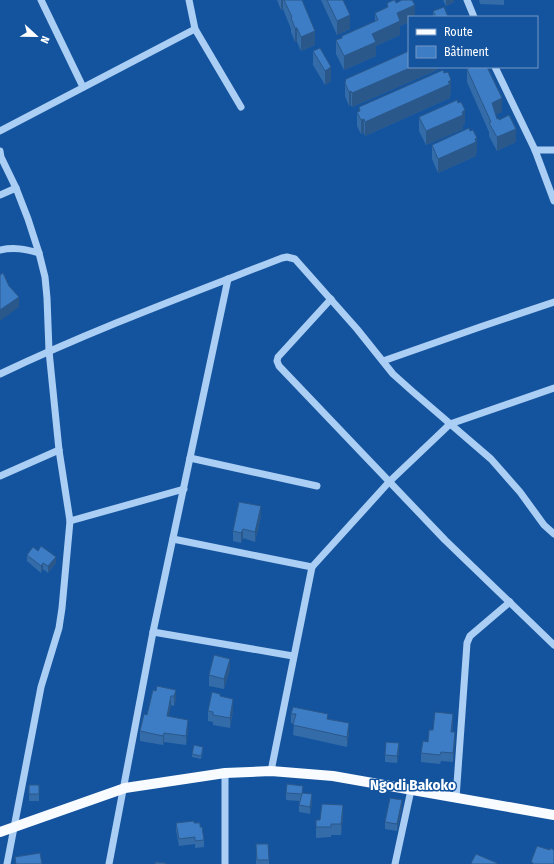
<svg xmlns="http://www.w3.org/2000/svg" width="554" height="864" viewBox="0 0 554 864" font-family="'Fira Sans Condensed',sans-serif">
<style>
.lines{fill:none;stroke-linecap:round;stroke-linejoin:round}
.minor{stroke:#abcef4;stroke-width:7}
.major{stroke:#f8fbff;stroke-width:10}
.wall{fill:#346ca9}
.shaded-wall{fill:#2b588a}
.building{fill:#3d7dc5;stroke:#2b588a}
.labels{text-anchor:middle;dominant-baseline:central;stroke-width:3;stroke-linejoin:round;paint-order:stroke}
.quarter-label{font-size:15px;font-weight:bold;fill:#fff;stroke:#14549e}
</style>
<rect width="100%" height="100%" fill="#14549e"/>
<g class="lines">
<!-- minor -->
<g class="minor">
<polyline points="41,0 83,87"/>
<polyline points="189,0 195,29 241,107"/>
<polyline points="467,0 474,17"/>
<polyline points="495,67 535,150 554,201"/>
<polyline points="0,131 195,29"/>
<polyline points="535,150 554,150"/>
<polyline points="0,151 1,157 16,188 28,219 39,253 45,277 47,298 49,351 59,450 70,521 62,608 59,628 41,687 7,864"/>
<polyline points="0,195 16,188"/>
<path d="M0,250C14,247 25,249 39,253"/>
<polyline points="331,299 278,357 277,361 279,366 445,540 554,645"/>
<polyline points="383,361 480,327 554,302"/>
<path d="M0,374C92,330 187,295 282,258L287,257L295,259L357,329L393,374L412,391L491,459L520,492L544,525L554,534"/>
<polyline points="190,458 317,486"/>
<polyline points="0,476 59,450"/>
<polyline points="70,521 184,489"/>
<polyline points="173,539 312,567 389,482 450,424 554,388"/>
<polyline points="153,632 293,656"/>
<polyline points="271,771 312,567"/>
<polyline points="225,773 225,864"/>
<polyline points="456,798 467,643 470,636 510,602"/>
<polyline points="109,864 153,632 228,279"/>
<polyline points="395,864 411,790"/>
</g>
<!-- major -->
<polyline class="major" points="0,832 125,788 225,773 271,771 333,776 554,815"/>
</g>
<!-- wall -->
<g class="wall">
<polygon points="277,0 302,0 315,45 301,51 297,42 295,42 291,32 291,29 283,9 281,10"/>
<polygon points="321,0 343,0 350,29 337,35"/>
<polygon points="443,0 454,0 454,2 446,6"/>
<polygon points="479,0 504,0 504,5 480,4"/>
<polygon points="387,3 396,3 415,17 409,17 409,22 400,26 400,35 376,46 376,56 344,70 336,54 336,40 342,38 342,36 375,21 375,13 387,7"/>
<polygon points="433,11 448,17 433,17"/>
<polygon points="313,51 331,81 325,85 313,65"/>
<polygon points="437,67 437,70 352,107 351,105 349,106 345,96 345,83"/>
<polygon points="467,69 502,112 496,114 497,119 516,142 497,151 489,136 489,132 467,82"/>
<polygon points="451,94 450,95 450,98 365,136 364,133 361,134 357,126 357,112 359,111 359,107"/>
<polygon points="419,117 465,124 463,125 463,129 426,145 419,131"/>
<polygon points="432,145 477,152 476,153 476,156 438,173 432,159"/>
<polygon points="261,516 255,542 243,538 241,543 233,541 233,531"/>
<polygon points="38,551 56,563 48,573 43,569 41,573 27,561 27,555"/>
<polygon points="230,669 224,689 209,686 209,675"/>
<polygon points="176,690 176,699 174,706 171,705 168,717 188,729 186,745 164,742 163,745 140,741 140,731 147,715 156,691"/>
<polygon points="220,697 233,710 230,728 213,725 213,722 208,721 208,711"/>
<polygon points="291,714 328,719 349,732 347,747 293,735 294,724 291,723"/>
<polygon points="453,723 452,732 455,742 453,762 441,761 440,764 421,762 421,753 428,742 433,730"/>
<polygon points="203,751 201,759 192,757 192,754"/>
<polygon points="399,751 397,763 385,762 385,755"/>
<rect x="29" y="785" width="10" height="16"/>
<polygon points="286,793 303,793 312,802 310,814 299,812 299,805 300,801 286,800"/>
<polygon points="402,807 397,831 385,829 385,822"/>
<polygon points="343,815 341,835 331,835 331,837 316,838 316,820 320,820"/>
<polygon points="176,823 194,823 200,827 204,840 204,847 195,848 195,844 179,846 176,830"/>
<polygon points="256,844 269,860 269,864 256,864"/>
</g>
<!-- shaded-wall -->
<g class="shaded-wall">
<polygon points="281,0 283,0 283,9 281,10"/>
<polygon points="446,0 454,0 454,2 446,6"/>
<polygon points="415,5 415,17 409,17 409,22 400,26 400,35 376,46 376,56 344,70 344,56 397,13"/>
<polygon points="350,15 350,29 337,35 337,21"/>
<rect x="295" y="28" width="2" height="14"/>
<polygon points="315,31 315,45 301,51 301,37"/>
<polygon points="331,67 331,81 325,85 325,71"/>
<polygon points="412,67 437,67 437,70 352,107 352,93"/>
<polygon points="451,80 451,94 450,95 450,98 365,136 365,122"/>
<polygon points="351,91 351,105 349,106 349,92"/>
<polygon points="502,98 502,112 492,116 492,103"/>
<polygon points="465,110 465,124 463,125 463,129 426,145 426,131"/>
<polygon points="364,119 364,133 361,134 361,120"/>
<polygon points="516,129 516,142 497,151 497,137"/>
<polygon points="477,138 477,152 476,153 476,156 438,173 438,159"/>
<polygon points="19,297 19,307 0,321 0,310"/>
<polygon points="261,506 261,516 255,542 255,532"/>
<polygon points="243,529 243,538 241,543 241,533"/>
<polygon points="56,557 56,563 48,573 48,566"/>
<polygon points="43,563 43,569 41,573 41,566"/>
<polygon points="230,659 230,669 224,689 224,679"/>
<polygon points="176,690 176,699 174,706 174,696"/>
<polygon points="171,696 171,705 167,726 167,716"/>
<polygon points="233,699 233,710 230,728 230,718"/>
<polygon points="453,714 453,723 451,741 451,732"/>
<polygon points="188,720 188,729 186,745 186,736"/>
<polygon points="349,723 349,732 347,747 347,737"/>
<polygon points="455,732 455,742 453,762 453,753"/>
<polygon points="164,733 164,742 163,745 163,736"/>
<polygon points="399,743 399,751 397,763 397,756"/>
<polygon points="312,794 312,802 310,814 310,807"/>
<polygon points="402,800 402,807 397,831 397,824"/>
<polygon points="343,805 343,815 341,835 341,824"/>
</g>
<!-- building -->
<g class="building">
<polygon points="284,0 302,0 315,31 301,37 297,28 295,28 291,18 292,17"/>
<polygon points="327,0 343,0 350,15 337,21"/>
<polygon points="394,0 395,0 396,3 402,0 412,0 415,5 397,13 400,21 372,34 376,42 344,56 336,40 342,38 342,36 378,20 375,13 388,7 387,3"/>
<polygon points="444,7 448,17 436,17 433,11"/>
<polygon points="320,48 331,67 325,71 313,51"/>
<polygon points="409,51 409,67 412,67 352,93 351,91 349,92 345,83 346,79"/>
<polygon points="472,67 487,67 502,98 492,103 497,119 499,118 499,120 509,115 516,129 497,137 489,123 491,122 467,69"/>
<polygon points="443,70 444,73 448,72 451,80 448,82 450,84 365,122 364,119 361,120 357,112 360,111 359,107"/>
<polygon points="457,100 458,103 461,102 465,110 462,112 463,115 426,131 419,117"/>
<polygon points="469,128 470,131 473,130 477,138 475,139 476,142 438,159 432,145"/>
<polygon points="3,273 9,286 19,297 0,310 0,275"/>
<polygon points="239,502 261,506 255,532 243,529 241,533 233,531"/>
<polygon points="41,546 56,557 48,566 43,563 41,566 27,555 33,547 38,551"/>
<polygon points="214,655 230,659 224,679 209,675"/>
<polygon points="157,686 176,690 174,696 171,696 167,716 188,720 186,736 164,733 163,736 140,731 144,714 147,715 153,690 156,691"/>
<polygon points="212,692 220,694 220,696 233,699 230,718 213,715 213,712 208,711"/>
<polygon points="293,707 328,714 327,719 349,723 347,737 293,725 296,714 291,714"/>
<polygon points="435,712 453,714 451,732 455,732 453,753 441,752 440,755 421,753 423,741 428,742 429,730 433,730"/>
<polygon points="386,742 399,743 397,756 385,755"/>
<polygon points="194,745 203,747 201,756 192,754"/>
<polygon points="287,784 303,786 302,793 312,794 310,807 299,805 302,794 286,793"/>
<rect x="29" y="785" width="10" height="9"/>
<polygon points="390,798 402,800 397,824 385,822"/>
<polygon points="322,804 343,805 341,824 331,824 331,827 316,827 316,820 320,820"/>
<polygon points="194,821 194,823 200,823 200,827 202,827 204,840 195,841 195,837 179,839 176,823"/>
<polygon points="256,844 268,844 269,860 257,860"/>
<polygon points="537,846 550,850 550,848 554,850 554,864 533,864 533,863 531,862"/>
<polygon points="40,853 42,864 16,864 15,857"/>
<polygon points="476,854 497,863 497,864 472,864 471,863"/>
<polygon points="155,862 166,863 166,864 155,864"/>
</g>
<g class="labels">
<!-- quarter labels -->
<g class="quarter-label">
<text x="413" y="785">Ngodi Bakoko</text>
</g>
</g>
<!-- legend -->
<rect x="408" y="16" width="130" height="52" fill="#14549e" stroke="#7298c5"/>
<rect x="416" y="29" width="20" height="6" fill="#f8fbff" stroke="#7298c5"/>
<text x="444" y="36" font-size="12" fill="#ffffff">Route</text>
<rect x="416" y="46" width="20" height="12" fill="#3d7dc5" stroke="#7298c5"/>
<text x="444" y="56" font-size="12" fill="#ffffff">Bâtiment</text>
<!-- north arrow -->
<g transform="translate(36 36) rotate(112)" stroke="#14549e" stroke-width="3" paint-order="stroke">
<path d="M0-3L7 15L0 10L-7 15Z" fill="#ffffff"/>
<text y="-6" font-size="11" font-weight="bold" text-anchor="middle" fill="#ffffff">N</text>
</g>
</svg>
